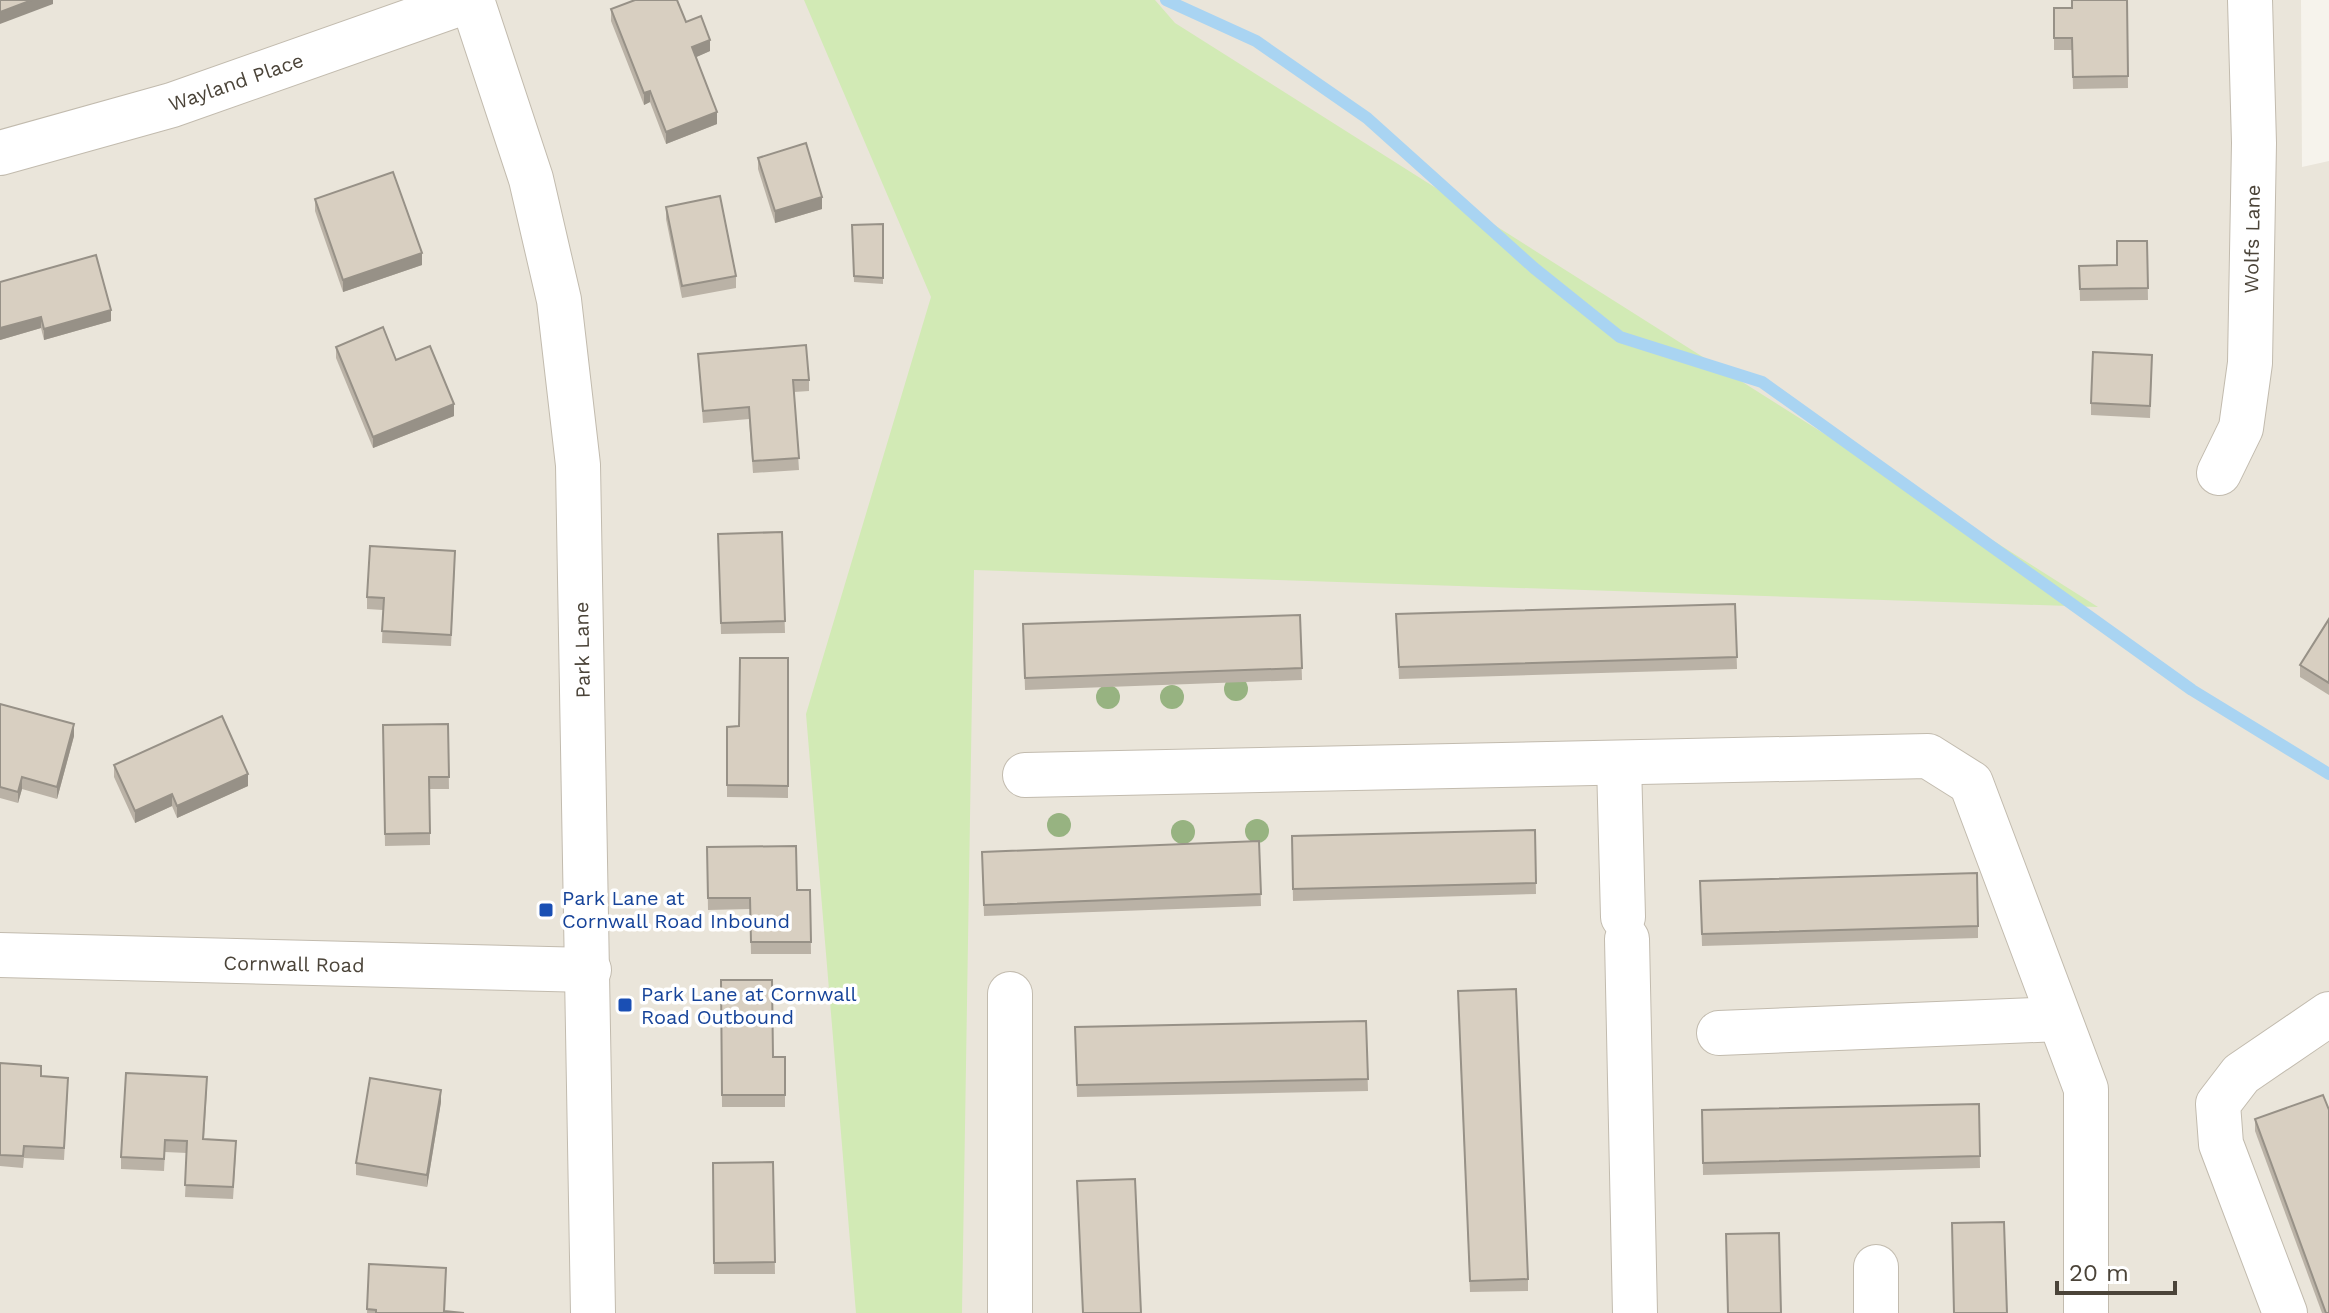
<svg xmlns="http://www.w3.org/2000/svg" width="2329" height="1313" viewBox="0 0 2329 1313" font-family="'Work Sans',sans-serif">
<style>
.residential{fill:#eae5da}
.green{fill:#d2eab5}
.lines{fill:none;stroke-linecap:round;stroke-linejoin:round}
.stream{stroke:#a9d4f2;stroke-width:12}
.minor-casing{stroke:#c2bbae;stroke-width:46}
.minor{stroke:#fff;stroke-width:44}
.tree{fill:#97b381}
.wall{fill:#bab2a6}
.shaded-wall{fill:#979187}
.building{fill:#d8cfc1;stroke:#979187;stroke-width:2}
.transit-dot{fill:#1a4fb4;stroke:#fff;stroke-width:3}
.labels{text-anchor:middle;dominant-baseline:central;stroke-width:7;stroke-linejoin:round;paint-order:stroke}
.street-label{font-size:20px;fill:#4b4439;stroke:#fff}
.transit-label{font-size:20px;fill:#164399;stroke:#fff;text-anchor:start}
</style>
<rect width="100%" height="100%" fill="#f6f3ec"/>
<!-- residential -->
<polygon class="residential" points="0,0 2301,0 2302,167 2329,161 2329,1313 0,1313"/>
<!-- green -->
<polygon class="green" points="804,0 1155,0 1175,23 2098,607 974,570 962,1313 856,1313 806,714 931,297"/>
<g class="lines">
<!-- stream -->
<polyline class="stream" points="1166,0 1256,41 1367,118 1534,268 1620,337 1762,382 2192,690 2329,774"/>
<!-- minor casing -->
<g class="minor-casing">
<g id="minor">
<polyline points="472,0 531,179 559,300 578,465 593,1313"/>
<polyline points="0,153 172,105 470,0"/>
<polyline points="2219,473 2241,428 2250,363 2254,143 2250,0"/>
<polyline points="1619,763 1623,917"/>
<polyline points="1025,775 1928,756 1971,783 2086,1089 2086,1313"/>
<polyline points="1627,939 1635,1313"/>
<polyline points="0,955 589,970"/>
<polyline points="1010,994 1010,1313"/>
<polyline points="1719,1033 2059,1019"/>
<polyline points="1876,1267 1876,1313"/>
<polyline points="2285,1313 2221,1144 2218,1104 2241,1074 2329,1014"/>
</g>
</g>
<!-- minor -->
<use href="#minor" class="minor"/>
</g>
<!-- trees -->
<g class="tree">
<circle cx="1236" cy="689" r="12"/>
<circle cx="1108" cy="697" r="12"/>
<circle cx="1172" cy="697" r="12"/>
<circle cx="1059" cy="825" r="12"/>
<circle cx="1257" cy="831" r="12"/>
<circle cx="1183" cy="832" r="12"/>
</g>
<!-- wall -->
<g class="wall">
<polygon points="2127,0 2128,88 2073,89 2072,50 2054,50 2054,8 2072,8"/>
<polygon points="611,9 686,22 710,51 696,57 717,124 666,144 650,102 644,105 611,21"/>
<polygon points="758,158 822,209 775,223 758,169"/>
<polygon points="315,199 422,265 343,292 315,211"/>
<polygon points="666,207 736,276 736,288 682,298 666,219"/>
<polygon points="883,224 883,284 854,282 852,225"/>
<polygon points="2147,241 2148,300 2080,301 2079,266 2117,265"/>
<polygon points="0,282 111,321 44,340 41,328 0,340"/>
<polygon points="336,347 396,360 454,416 373,448 336,358"/>
<polygon points="698,354 809,380 809,391 794,392 799,470 753,473 749,419 703,423"/>
<polygon points="2152,366 2150,418 2091,415 2091,403"/>
<polygon points="782,532 785,633 721,634 718,534"/>
<polygon points="455,562 451,646 382,643 383,610 367,609 367,597"/>
<polygon points="1735,604 1737,669 1399,679 1396,614"/>
<polygon points="1300,615 1302,680 1025,690 1023,624"/>
<polygon points="2329,619 2329,695 2300,677 2300,665"/>
<polygon points="788,658 788,798 727,797 727,727 739,726"/>
<polygon points="0,704 74,736 57,799 22,789 18,803 0,798"/>
<polygon points="448,724 449,789 430,789 430,845 385,846 383,725"/>
<polygon points="114,765 248,786 177,818 172,806 135,823 114,777"/>
<polygon points="1535,830 1536,894 1293,901 1292,836"/>
<polygon points="1259,841 1261,906 984,916 982,852"/>
<polygon points="707,847 797,890 810,890 811,954 751,954 750,909 708,910"/>
<polygon points="1700,881 1978,926 1978,938 1702,946"/>
<polygon points="721,980 773,1057 785,1057 785,1107 722,1107"/>
<polygon points="1458,1003 1528,1279 1528,1291 1470,1292"/>
<polygon points="1366,1021 1368,1091 1077,1097 1075,1027"/>
<polygon points="0,1063 41,1076 68,1089 64,1160 24,1158 23,1168 0,1166"/>
<polygon points="207,1089 204,1139 236,1153 233,1199 185,1197 187,1153 165,1152 164,1171 121,1169 121,1157"/>
<polygon points="441,1102 427,1187 356,1175 356,1163"/>
<polygon points="1979,1104 1980,1168 1703,1175 1702,1110"/>
<polygon points="2255,1119 2329,1313 2322,1313 2255,1131"/>
<polygon points="773,1162 775,1274 714,1274 713,1163"/>
<polygon points="369,1264 446,1280 445,1312 464,1313 367,1313"/>
</g>
<!-- shaded-wall -->
<g class="shaded-wall">
<polygon points="32,0 53,0 53,4 0,24 0,12"/>
<polygon points="710,40 710,51 692,59 692,47"/>
<polygon points="650,91 650,102 644,105 644,93"/>
<polygon points="717,112 717,124 666,144 666,132"/>
<polygon points="822,197 822,209 775,223 775,211"/>
<polygon points="422,253 422,265 343,292 343,280"/>
<polygon points="111,310 111,321 44,340 44,329"/>
<polygon points="41,317 41,328 0,340 0,328"/>
<polygon points="454,404 454,416 373,448 373,437"/>
<polygon points="74,724 74,736 57,799 57,787"/>
<polygon points="248,774 248,786 177,818 177,806"/>
<polygon points="22,777 22,789 18,803 18,792"/>
<polygon points="172,794 172,806 135,823 135,811"/>
<polygon points="441,1090 441,1102 427,1187 427,1175"/>
</g>
<!-- building -->
<g class="building">
<polygon points="0,0 32,0 0,12"/>
<polygon points="635,0 677,0 686,22 701,16 710,40 692,47 717,112 666,132 650,91 644,93 611,9"/>
<polygon points="2072,0 2127,0 2128,76 2073,77 2072,38 2054,38 2054,8 2072,8"/>
<polygon points="806,143 822,197 775,211 758,158"/>
<polygon points="393,172 422,253 343,280 315,199"/>
<polygon points="720,196 736,276 682,286 666,207"/>
<polygon points="883,224 883,278 854,276 852,225"/>
<polygon points="2117,241 2147,241 2148,288 2080,289 2079,266 2117,265"/>
<polygon points="96,255 111,310 44,329 41,317 0,328 0,282"/>
<polygon points="383,327 396,360 430,346 454,404 373,437 336,347"/>
<polygon points="806,345 809,380 793,380 799,458 753,461 749,407 703,411 698,354"/>
<polygon points="2093,352 2152,355 2150,406 2091,403"/>
<polygon points="782,532 785,621 721,623 718,534"/>
<polygon points="370,546 455,551 451,635 382,631 384,598 367,597"/>
<polygon points="1735,604 1737,657 1399,667 1396,614"/>
<polygon points="1300,615 1302,668 1025,678 1023,624"/>
<polygon points="2329,619 2329,683 2300,665"/>
<polygon points="740,658 788,658 788,786 727,785 727,727 739,726"/>
<polygon points="0,704 74,724 57,787 22,777 18,792 0,787"/>
<polygon points="222,716 248,774 177,806 172,794 135,811 114,765"/>
<polygon points="448,724 449,777 429,777 430,833 385,834 383,725"/>
<polygon points="1535,830 1536,883 1293,889 1292,836"/>
<polygon points="1259,841 1261,894 984,905 982,852"/>
<polygon points="796,846 797,890 810,890 811,942 751,942 750,898 708,898 707,847"/>
<polygon points="1977,873 1978,926 1702,934 1700,881"/>
<polygon points="721,980 772,980 773,1057 785,1057 785,1095 722,1095"/>
<polygon points="1516,989 1528,1279 1470,1281 1458,991"/>
<polygon points="1366,1021 1368,1079 1077,1085 1075,1027"/>
<polygon points="0,1063 41,1066 41,1076 68,1078 64,1148 24,1146 23,1156 0,1155"/>
<polygon points="126,1073 207,1077 203,1139 236,1141 233,1187 185,1185 187,1141 165,1140 164,1159 121,1157"/>
<polygon points="370,1078 441,1090 427,1175 356,1163"/>
<polygon points="2323,1095 2329,1110 2329,1313 2326,1313 2255,1119"/>
<polygon points="1979,1104 1980,1156 1703,1163 1702,1110"/>
<polygon points="773,1162 775,1262 714,1263 713,1163"/>
<polygon points="1135,1179 1141,1313 1083,1313 1077,1181"/>
<polygon points="2004,1222 2007,1313 1954,1313 1952,1223"/>
<polygon points="1779,1233 1781,1313 1728,1313 1726,1234"/>
<polygon points="369,1264 446,1268 444,1311 464,1313 376,1313 376,1310 367,1309"/>
</g>
<!-- markers -->
<g class="transit-dot">
<rect x="538" y="902" width="16" height="16" rx="4"/>
<rect x="617" y="997" width="16" height="16" rx="4"/>
</g>
<g class="labels">
<!-- street labels -->
<g class="street-label">
<text transform="translate(236 82) rotate(-19)">Wayland Place</text>
<text transform="translate(2252 239) rotate(-89)">Wolfs Lane</text>
<text transform="translate(582 650) rotate(-91)">Park Lane</text>
<text transform="translate(294 964) rotate(1)">Cornwall Road</text>
</g>
<!-- transit labels -->
<g class="transit-label">
<text x="562" y="898">Park Lane at<tspan x="562" dy="23">Cornwall Road Inbound</tspan></text>
<text x="641" y="994">Park Lane at Cornwall<tspan x="641" dy="23">Road Outbound</tspan></text>
</g>
</g>
<!-- scale -->
<path d="M2057 1281v12h118v-12" fill="none" stroke="#4b4439" stroke-width="4"/>
<text x="2069" y="1281" font-size="24" fill="#4b4439" stroke="#ffffff" stroke-width="6" paint-order="stroke">20 m</text>
</svg>
